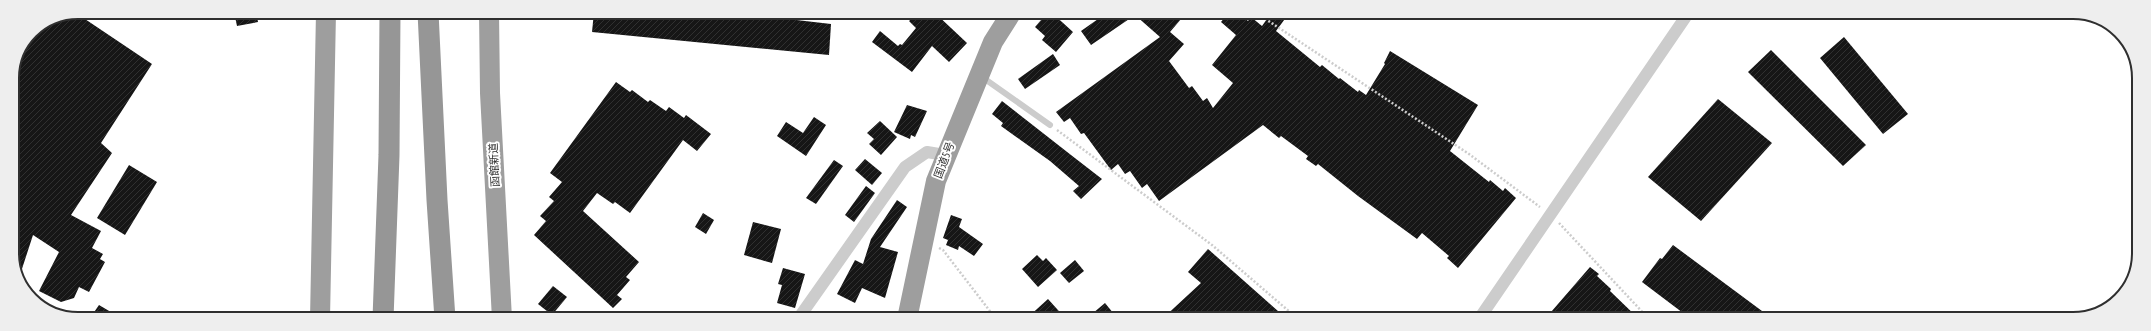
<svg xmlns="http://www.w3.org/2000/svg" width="2151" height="331" viewBox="0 0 2151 331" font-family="'PT Sans Narrow','Noto Sans JP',sans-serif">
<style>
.building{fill:url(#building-hatch)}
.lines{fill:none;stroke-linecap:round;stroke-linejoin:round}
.path{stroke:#ccc;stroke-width:2.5;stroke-dasharray:2 2;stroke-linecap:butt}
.service{stroke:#ccc;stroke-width:6}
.minor{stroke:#ccc;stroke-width:12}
.trunk{stroke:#9e9e9e;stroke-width:20}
.motorway{stroke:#969696;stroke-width:21}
.labels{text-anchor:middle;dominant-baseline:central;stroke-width:4;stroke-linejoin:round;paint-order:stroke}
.street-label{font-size:11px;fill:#2f2f2f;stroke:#fff}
.rim{fill:none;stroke:#2f2f2f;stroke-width:2}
</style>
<defs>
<pattern id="building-hatch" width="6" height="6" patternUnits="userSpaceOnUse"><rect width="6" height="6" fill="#161616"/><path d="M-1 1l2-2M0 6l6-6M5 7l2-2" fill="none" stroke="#303030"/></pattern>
</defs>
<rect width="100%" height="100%" fill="#fff"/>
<!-- building -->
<g class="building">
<polygon points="234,12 256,12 258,22 237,26"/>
<polygon points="594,12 726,12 831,24 829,55 592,32"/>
<polygon points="918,12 934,12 967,43 949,62 932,46 912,72 872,42 880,31 898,46 900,44 902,45 916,28 909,21"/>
<polygon points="1048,12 1051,12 1073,32 1056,52 1042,40 1045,36 1035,27"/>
<polygon points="1108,12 1187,12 1170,32 1184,44 1169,61 1189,88 1192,86 1203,101 1207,98 1213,108 1233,83 1212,65 1236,35 1221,22 1229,12 1238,12 1248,21 1251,17 1262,26 1272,12 1290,12 1276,31 1320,67 1322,65 1339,79 1340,78 1358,92 1359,90 1366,95 1385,64 1384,63 1390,51 1478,105 1450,151 1489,182 1490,180 1503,191 1505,188 1516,198 1458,268 1447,258 1449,256 1422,233 1417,239 1358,196 1318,164 1316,166 1306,159 1308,156 1281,136 1279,138 1263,125 1159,201 1147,184 1142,188 1130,171 1125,174 1118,164 1111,170 1084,133 1081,134 1070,118 1064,122 1056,112 1160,37 1135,15 1091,45 1081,31"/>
<polygon points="76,13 152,64 101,143 112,153 71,215 101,231 92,248 103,254 100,259 105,262 89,292 79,287 74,298 61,302 39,291 59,252 33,235 19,278 14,270 12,77 31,31"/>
<polygon points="1844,37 1908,114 1883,134 1820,58"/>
<polygon points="1771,50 1866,145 1843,166 1748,72"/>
<polygon points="1053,54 1060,65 1025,89 1018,79"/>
<polygon points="616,82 630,92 632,90 648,102 650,100 666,111 669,107 684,118 686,115 711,134 697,151 683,140 630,213 615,202 613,204 597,193 583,211 639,262 626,277 630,280 617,295 622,299 613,308 534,235 546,221 540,216 554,201 549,197 562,182 550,173"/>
<polygon points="1718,99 1772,143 1701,221 1648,177"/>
<polygon points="1002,101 1071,155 1102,179 1081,199 1073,191 1079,186 1050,161 1001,126 1003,123 992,114"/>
<polygon points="907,105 927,111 915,137 911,135 910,139 894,132"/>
<polygon points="814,117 826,125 806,156 777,136 786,122 803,133"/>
<polygon points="880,121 897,137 881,155 869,144 874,139 867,133"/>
<polygon points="865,159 882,173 872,185 855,170"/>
<polygon points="834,160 843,166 816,204 806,198"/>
<polygon points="129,165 157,182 125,235 97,218"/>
<polygon points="866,186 875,193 854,222 845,215"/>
<polygon points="897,200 907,207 880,247 898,252 885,298 862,288 855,303 837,294 855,260 863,264 871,239"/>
<polygon points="703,213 714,220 706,234 695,227"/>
<polygon points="951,215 962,219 959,227 983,244 974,256 959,246 958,250 946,245 948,240 943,238"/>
<polygon points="753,222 781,229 772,263 744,255"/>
<polygon points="1673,245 1762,311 1756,319 1691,319 1642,282 1660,258 1662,259"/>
<polygon points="1208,249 1287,319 1162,319 1201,283 1188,272"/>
<polygon points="1037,255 1043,261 1046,258 1057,270 1038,287 1022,269"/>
<polygon points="1075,260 1084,271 1069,283 1060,273"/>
<polygon points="1590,267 1599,274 1597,276 1611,289 1610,291 1639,319 1545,319"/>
<polygon points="783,268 805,274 795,308 777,303 782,285 778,284"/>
<polygon points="553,286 567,297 552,315 538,304"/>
<polygon points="1048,299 1066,319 1026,319"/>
<polygon points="1105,303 1118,319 1086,319"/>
<polygon points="99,305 121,318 90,318"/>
</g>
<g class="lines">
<!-- path -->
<g class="path">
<polyline points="1255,12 1469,154 1540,207"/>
<polyline points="1057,130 1212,245 1298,319"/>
<polyline points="1559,223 1649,319"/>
<polyline points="939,248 943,250 996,319"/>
</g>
<!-- service -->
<polyline class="service" points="982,77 1050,125"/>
<!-- minor -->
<g class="minor">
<polyline points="798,319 905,167 927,152 945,155"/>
<polyline points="1479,319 1689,12"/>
</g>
<!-- trunk -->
<g class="trunk">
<polyline points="489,12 490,93 502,319"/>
<polyline points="320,319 326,12"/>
<polyline points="907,319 936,181 993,42 1012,12"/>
</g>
<!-- motorway -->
<g class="motorway">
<polyline points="428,12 437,200 445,319"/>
<polyline points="383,319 389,155 390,12"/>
</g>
</g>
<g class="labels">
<!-- street labels -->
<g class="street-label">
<text transform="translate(944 160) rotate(-69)">国道5号</text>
<text transform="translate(494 165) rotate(-93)">函館新道</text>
</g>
</g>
<!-- crop -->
<path d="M0 0H2151V331H0ZM78 19H2073A59 59 0 0 1 2132 78V253A59 59 0 0 1 2073 312H78A59 59 0 0 1 19 253V78A59 59 0 0 1 78 19Z" fill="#eee" fill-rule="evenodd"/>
<path class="rim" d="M78 19H2073A59 59 0 0 1 2132 78V253A59 59 0 0 1 2073 312H78A59 59 0 0 1 19 253V78A59 59 0 0 1 78 19Z"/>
</svg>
